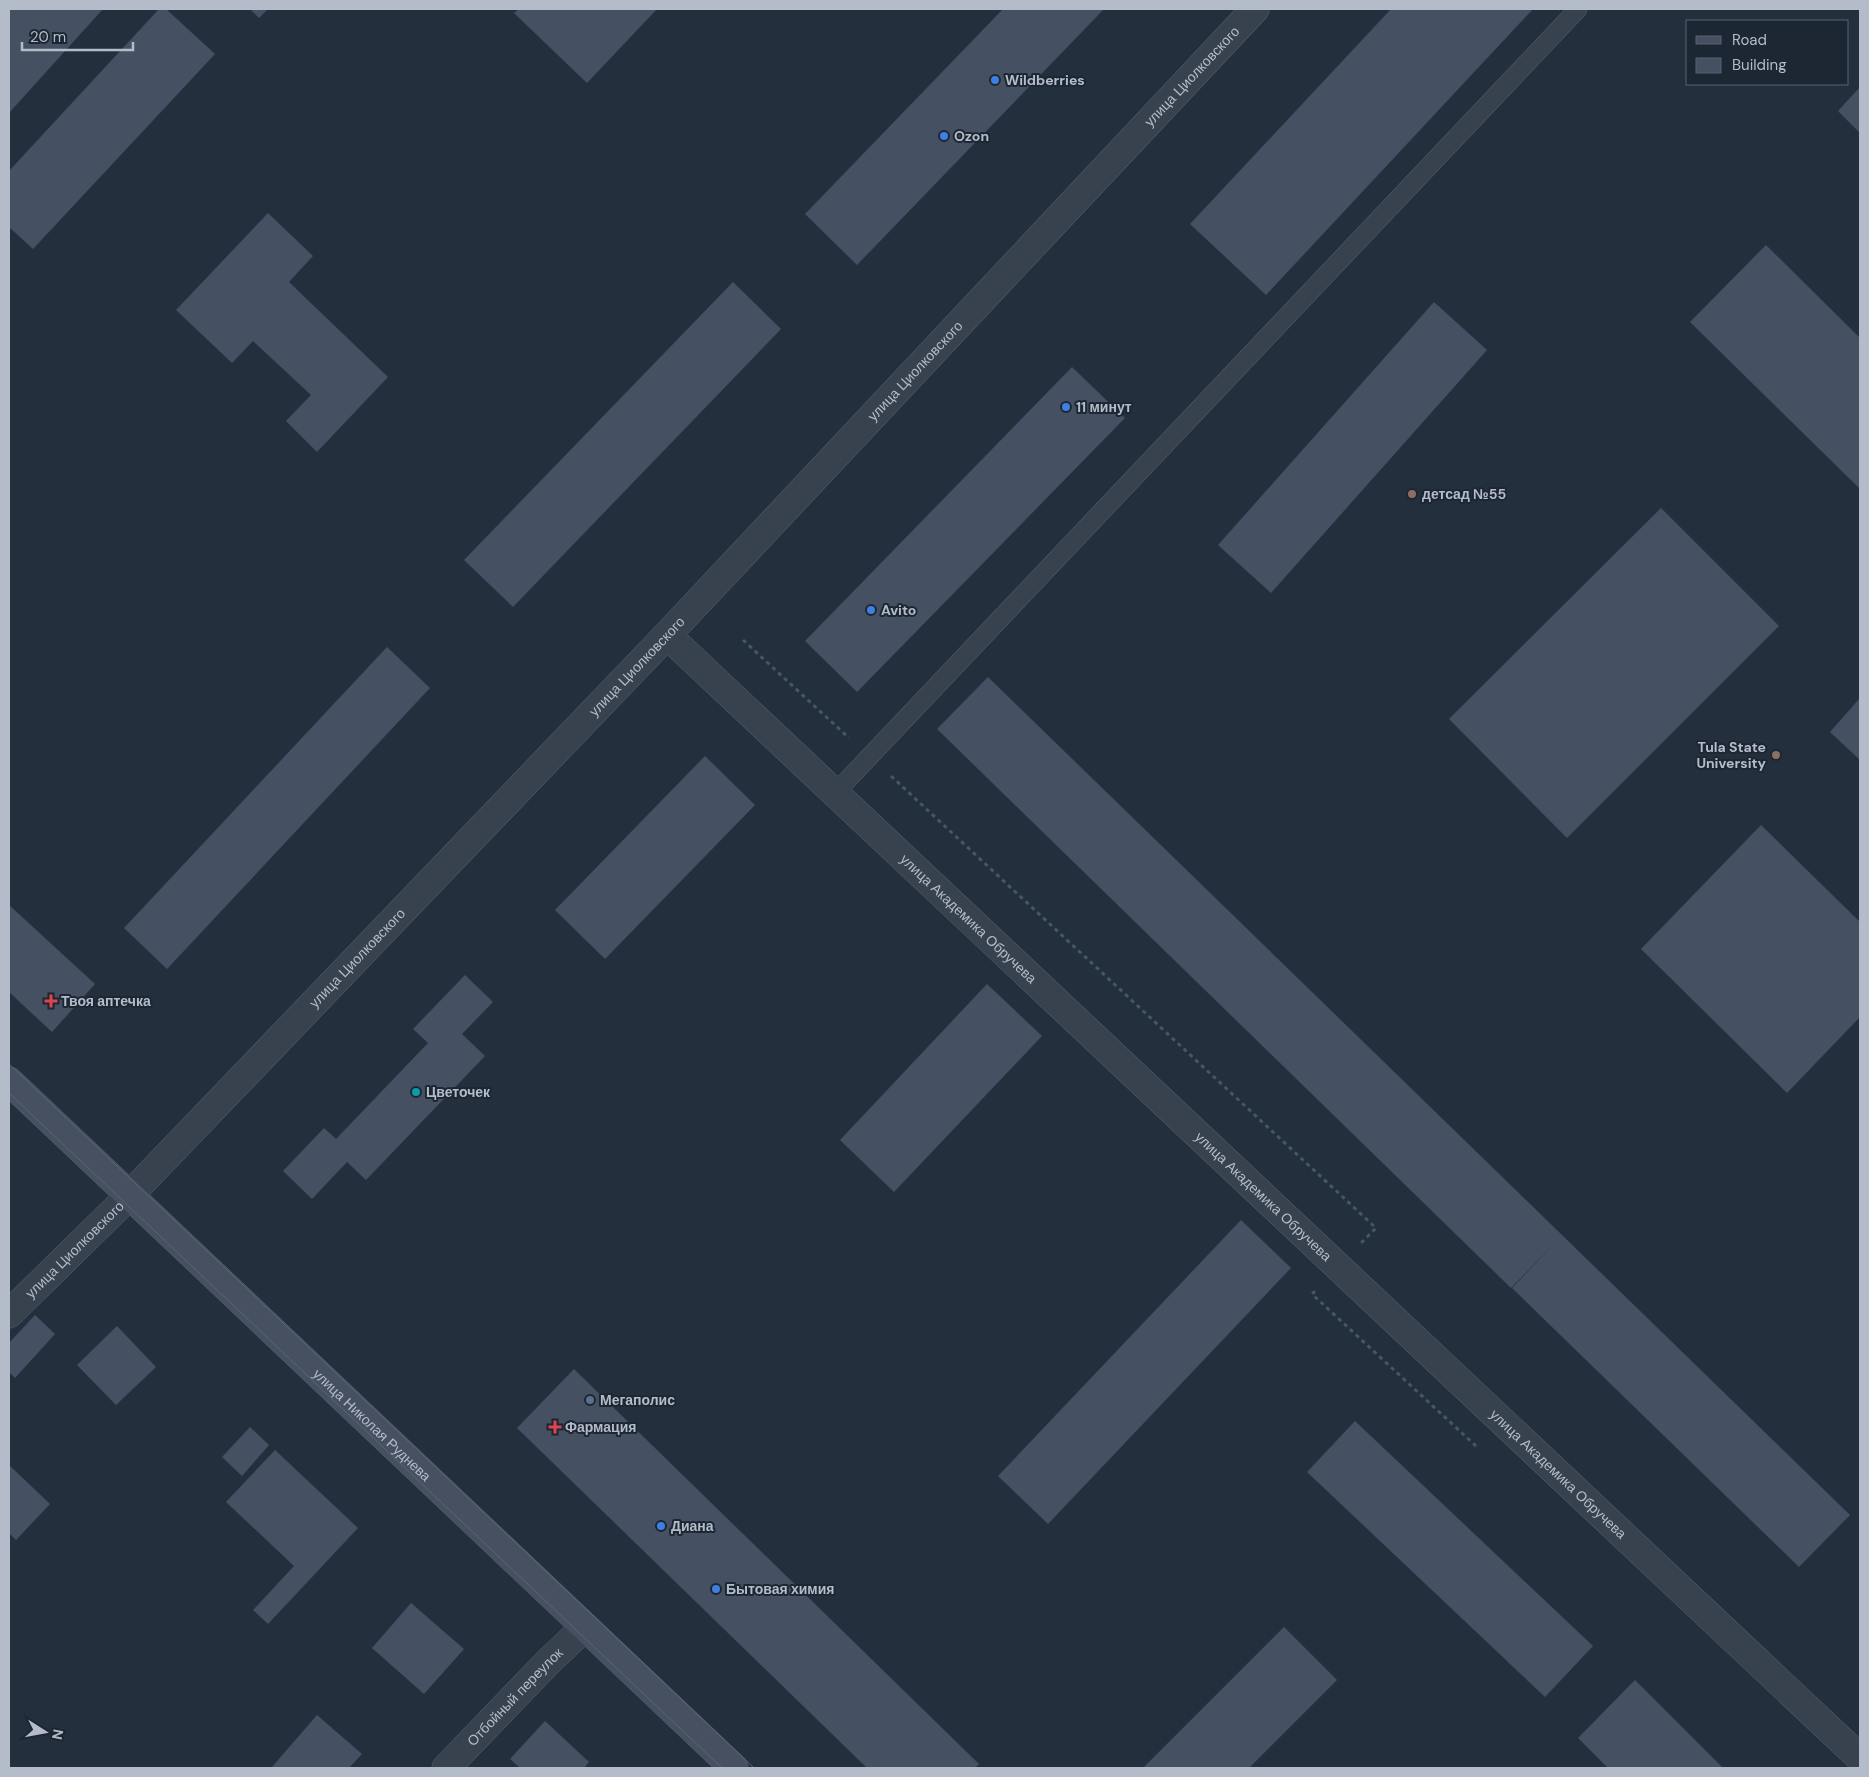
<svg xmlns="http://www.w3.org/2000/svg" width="1869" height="1777" viewBox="0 0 1869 1777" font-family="'DM Sans',sans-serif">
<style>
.building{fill:#455162}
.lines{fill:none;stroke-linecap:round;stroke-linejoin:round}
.lane-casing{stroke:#565f6c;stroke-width:19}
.street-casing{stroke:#565f6c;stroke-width:29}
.secondary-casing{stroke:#565f6c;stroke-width:29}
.path{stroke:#44595c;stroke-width:3;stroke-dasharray:4 4;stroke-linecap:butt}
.lane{stroke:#38414e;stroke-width:18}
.street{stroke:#38414e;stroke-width:28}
.secondary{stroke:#465061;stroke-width:28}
.tram{stroke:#5a6575;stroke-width:1}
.shop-dot{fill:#3f7fe0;stroke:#1d2633;stroke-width:2}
.education-dot{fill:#8d6e63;stroke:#1d2633;stroke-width:2}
.health-dot{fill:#e0444e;stroke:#1d2633;stroke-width:2}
.culture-dot{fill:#0f9aa8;stroke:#1d2633;stroke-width:2}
.service-dot{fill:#5c6f8a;stroke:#1d2633;stroke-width:2}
.labels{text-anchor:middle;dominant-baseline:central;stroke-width:4;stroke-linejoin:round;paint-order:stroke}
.street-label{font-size:14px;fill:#b4bcc9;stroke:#1d2633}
.poi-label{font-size:14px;font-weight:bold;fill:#b4bcc9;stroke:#1d2633;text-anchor:start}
</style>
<rect width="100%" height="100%" fill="#242f3e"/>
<!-- building -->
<g class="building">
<polygon points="9,9 103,9 9,113"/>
<polygon points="159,9 166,9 215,54 33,249 9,227 9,171"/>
<polygon points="250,9 268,9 259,18"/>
<polygon points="519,9 657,9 587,83 514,13"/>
<polygon points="1003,9 1104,9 857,265 805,214"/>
<polygon points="1391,9 1533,9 1266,295 1190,224"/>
<polygon points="1860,87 1860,133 1838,111"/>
<polygon points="268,213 313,256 289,282 388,377 317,452 286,421 311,395 253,341 232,363 176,310"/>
<polygon points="1766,245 1860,338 1860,489 1690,322"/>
<polygon points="733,282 781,329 513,607 464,560"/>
<polygon points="1434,302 1487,350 1271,593 1218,545"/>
<polygon points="1072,367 1125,418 857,692 805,641"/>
<polygon points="1661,508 1779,626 1567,838 1449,719"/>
<polygon points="387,647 430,688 167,969 124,928"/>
<polygon points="988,677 1850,1515 1799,1567 1512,1288 1557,1241 1511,1288 937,729"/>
<polygon points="1860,698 1860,760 1830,732"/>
<polygon points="705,756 755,805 605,959 555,910"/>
<polygon points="1761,825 1860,922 1860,1017 1787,1093 1641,949"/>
<polygon points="9,905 95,984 52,1032 9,992"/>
<polygon points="465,975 493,1002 462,1034 485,1056 366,1180 347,1162 312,1199 283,1171 324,1128 336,1139 428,1043 413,1029"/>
<polygon points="987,984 1042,1036 894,1192 840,1140"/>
<polygon points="1241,1220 1291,1268 1048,1524 998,1476"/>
<polygon points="35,1315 55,1334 15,1378 9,1372 9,1343"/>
<polygon points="117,1326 156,1367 116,1405 77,1365"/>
<polygon points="574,1369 979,1764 975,1768 867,1768 517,1428"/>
<polygon points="1355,1421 1593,1646 1545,1697 1307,1472"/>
<polygon points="250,1427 269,1445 242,1476 222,1457"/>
<polygon points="275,1450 358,1528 268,1624 253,1610 294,1566 226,1502"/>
<polygon points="9,1465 50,1504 16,1540 9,1533"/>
<polygon points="411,1603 464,1649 424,1694 372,1648"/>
<polygon points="1284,1627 1337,1680 1249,1768 1143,1768"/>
<polygon points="1635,1680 1723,1768 1608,1768 1578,1738"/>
<polygon points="317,1715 362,1754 349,1768 274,1768 272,1767"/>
<polygon points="545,1721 589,1762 584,1768 520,1768 510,1759"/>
</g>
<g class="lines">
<!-- lane casing -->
<g class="lane-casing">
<polyline id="lane" points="835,793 1578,9"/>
</g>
<!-- street casing -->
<g class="street-casing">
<g id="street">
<path id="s1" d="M667,635L1860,1758"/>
<path id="s2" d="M9,1314L123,1202L667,635L1255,9"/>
<path id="s3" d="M446,1768L548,1662L585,1627"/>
</g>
</g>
<!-- secondary casing -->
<g class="secondary-casing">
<g id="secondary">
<path id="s4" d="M9,1081L734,1768"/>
</g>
</g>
<!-- path -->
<g class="path">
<polyline points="743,640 849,738"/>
<polyline points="891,776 1376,1228 1361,1243"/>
<polyline points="1315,1291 1312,1294 1477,1447"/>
</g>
<!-- lane -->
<use href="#lane" class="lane"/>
<!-- street -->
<use href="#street" class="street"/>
<!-- secondary -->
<use href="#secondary" class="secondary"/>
<!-- tram -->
<g class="tram">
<polyline points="9,1064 754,1768"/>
<polyline points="9,1093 722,1768"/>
</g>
</g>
<!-- markers -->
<g class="shop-dot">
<circle cx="995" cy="80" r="5"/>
<circle cx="944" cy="136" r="5"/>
<circle cx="1066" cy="407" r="5"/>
<circle cx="871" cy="610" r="5"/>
<circle cx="661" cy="1526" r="5"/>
<circle cx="716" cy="1589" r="5"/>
</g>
<g class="education-dot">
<circle cx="1412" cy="494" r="5"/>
<circle cx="1776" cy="755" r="5"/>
</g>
<g class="health-dot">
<path d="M48.5 993.5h5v5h5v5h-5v5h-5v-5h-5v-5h5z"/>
<path d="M552.5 1419.5h5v5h5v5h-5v5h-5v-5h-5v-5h5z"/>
</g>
<circle class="culture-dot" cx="416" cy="1092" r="5"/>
<circle class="service-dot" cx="590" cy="1400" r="5"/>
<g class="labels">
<!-- street labels -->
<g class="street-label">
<text stroke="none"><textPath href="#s2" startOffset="1712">улица Циолковского</textPath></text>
<text stroke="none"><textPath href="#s2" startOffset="1308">улица Циолковского</textPath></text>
<text stroke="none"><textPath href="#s2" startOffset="902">улица Циолковского</textPath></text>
<text stroke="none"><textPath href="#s1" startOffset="414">улица Академика Обручева</textPath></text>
<text stroke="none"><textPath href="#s2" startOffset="498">улица Циолковского</textPath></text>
<text stroke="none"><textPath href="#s1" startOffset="819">улица Академика Обручева</textPath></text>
<text stroke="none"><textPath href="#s2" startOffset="92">улица Циолковского</textPath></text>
<text stroke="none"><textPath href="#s4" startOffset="500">улица Николая Руднева</textPath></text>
<text stroke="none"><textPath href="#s1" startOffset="1224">улица Академика Обручева</textPath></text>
<text stroke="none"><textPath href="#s3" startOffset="99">Отбойный переулок</textPath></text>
</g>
<!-- poi labels -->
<g class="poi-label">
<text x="1005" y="80">Wildberries</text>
<text x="954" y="136">Ozon</text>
<text x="1076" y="407">11 минут</text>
<text x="1422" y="494">детсад №55</text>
<text x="881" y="610">Avito</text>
<text x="1766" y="747" text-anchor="end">Tula State<tspan x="1766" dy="16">University</tspan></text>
<text x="61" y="1001">Твоя аптечка</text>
<text x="426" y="1092">Цветочек</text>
<text x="600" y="1400">Мегаполис</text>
<text x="565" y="1427">Фармация</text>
<text x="671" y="1526">Диана</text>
<text x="726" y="1589">Бытовая химия</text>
</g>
</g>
<!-- border -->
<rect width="1869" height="1777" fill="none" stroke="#b4bcc9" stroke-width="20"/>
<!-- legend -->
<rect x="1686" y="20" width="162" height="65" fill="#1d2633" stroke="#59626f"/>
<rect x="1696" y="36" width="25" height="8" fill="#465061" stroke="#59626f"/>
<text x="1732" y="45" font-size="15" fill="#b4bcc9">Road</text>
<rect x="1696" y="58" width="25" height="15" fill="#455162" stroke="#59626f"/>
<text x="1732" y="70" font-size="15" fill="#b4bcc9">Building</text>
<!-- north arrow -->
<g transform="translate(45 1732) rotate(101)" stroke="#1d2633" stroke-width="4" paint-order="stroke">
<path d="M0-4L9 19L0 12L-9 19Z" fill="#b4bcc9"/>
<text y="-8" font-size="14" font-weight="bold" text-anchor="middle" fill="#b4bcc9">N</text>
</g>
<!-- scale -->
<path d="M22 42v8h111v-8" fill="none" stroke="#b4bcc9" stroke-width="2.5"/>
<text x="30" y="42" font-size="15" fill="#b4bcc9" stroke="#1d2633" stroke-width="4" paint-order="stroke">20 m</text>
</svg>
